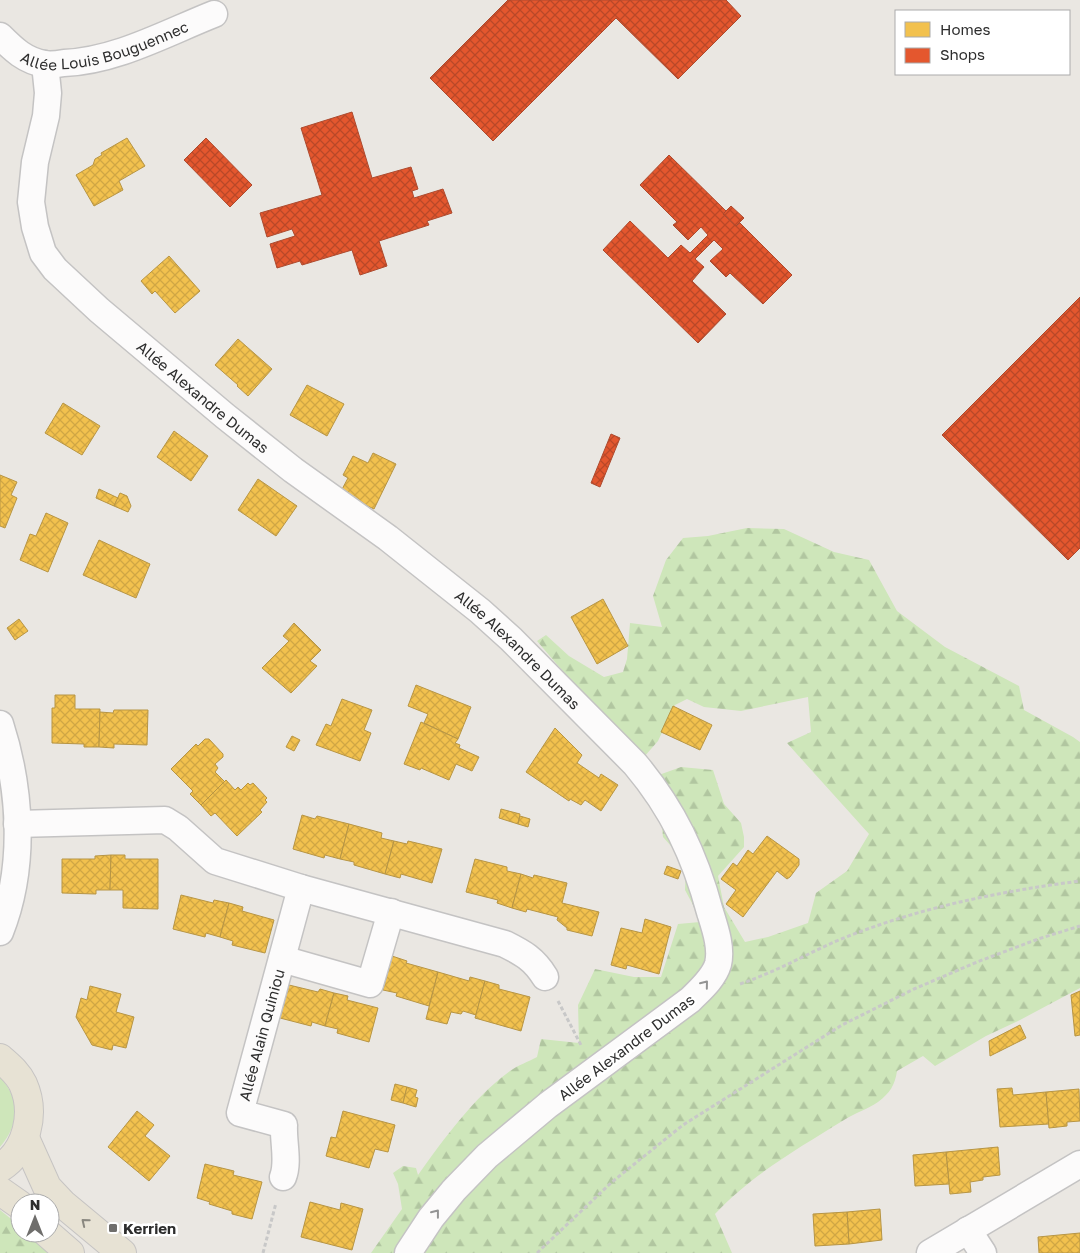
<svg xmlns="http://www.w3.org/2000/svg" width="1080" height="1253" viewBox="0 0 1080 1253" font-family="'Golos Text',sans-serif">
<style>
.grass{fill:#cee6ba}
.forest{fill:url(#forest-firs)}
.homes{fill:url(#homes-cross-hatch);stroke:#b79544}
.shops{fill:url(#shops-cross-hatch);stroke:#ad4a2e}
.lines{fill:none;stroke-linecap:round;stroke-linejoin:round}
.minor-casing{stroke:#c4c3c3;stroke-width:29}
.primary-casing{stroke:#c6c4c3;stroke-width:30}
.path{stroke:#c8c8c8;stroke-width:3;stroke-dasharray:4 2.5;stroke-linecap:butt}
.minor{stroke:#fcfbfb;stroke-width:26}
.primary{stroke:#e7e2d4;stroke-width:28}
.oneway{stroke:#949494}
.oneway2{stroke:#8a8880}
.poi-dot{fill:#6f6e6c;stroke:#fff;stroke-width:2}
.labels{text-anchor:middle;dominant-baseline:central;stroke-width:5;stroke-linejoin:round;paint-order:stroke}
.street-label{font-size:15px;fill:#2d2d2d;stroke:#fff}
.poi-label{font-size:15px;font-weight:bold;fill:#2d2d2d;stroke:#fff;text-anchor:start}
</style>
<defs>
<pattern id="forest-firs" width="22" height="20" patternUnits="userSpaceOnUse" patternTransform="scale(1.25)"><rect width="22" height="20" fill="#cee6ba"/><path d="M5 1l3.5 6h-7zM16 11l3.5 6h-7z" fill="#b1c6a0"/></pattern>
<pattern id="homes-cross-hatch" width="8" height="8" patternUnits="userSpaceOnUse" patternTransform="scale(1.25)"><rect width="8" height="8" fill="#f2c14e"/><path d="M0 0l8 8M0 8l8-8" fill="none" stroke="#d0a644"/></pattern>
<pattern id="shops-cross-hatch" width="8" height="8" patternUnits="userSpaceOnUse" patternTransform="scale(1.25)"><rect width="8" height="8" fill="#e4572e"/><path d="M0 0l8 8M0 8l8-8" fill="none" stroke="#b94828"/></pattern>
</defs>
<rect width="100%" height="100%" fill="#eae7e2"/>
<!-- grass -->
<path class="grass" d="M0,1077C21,1100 19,1125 0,1147Z"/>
<!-- forest -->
<g class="forest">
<path d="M747,528L784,529L834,552L869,560L897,611L945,647L1019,686L1024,710L1073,737L1080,742V988L1020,1020L986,1036L935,1066L923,1056L897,1071C895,1085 890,1093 878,1102C868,1109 855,1113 844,1120C799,1148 751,1175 715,1214L732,1253H371L402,1209L398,1184L393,1173L403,1166L416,1168L418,1175C444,1139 473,1098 510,1071C518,1065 528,1062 537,1057L541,1039L579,1043L578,1005L595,969L634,977H661L678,924L700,922L693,905L685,890L686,863L663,837L656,776L681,767L713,770L724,804L741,823L744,837V847L718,876L724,907L745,942L768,937L808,923L816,893L847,871L869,834L787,743L811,732L808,697L741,711L704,707L687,699L675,705L658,741L644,757L589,702L537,641L546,635L569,656L604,677L623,672L627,659L630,623L662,627L653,596L666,560L683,538L708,536Z"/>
<polygon points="0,1210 20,1226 20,1233 29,1233 54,1253 0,1253"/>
</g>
<!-- homes -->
<g class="homes">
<polygon points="127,138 145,166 119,181 123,190 94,206 76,175 93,165 95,159 102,155 101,153"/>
<polygon points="169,256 200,291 175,313 155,291 152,294 141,281"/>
<polygon points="238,339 272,369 248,396 237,386 238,385 215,365"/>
<polygon points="307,385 344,404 327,436 290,415"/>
<polygon points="63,403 100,426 82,455 45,433"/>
<polygon points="174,431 208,456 191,481 157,457"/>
<polygon points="373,453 396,464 374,509 340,493 348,478 343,475 353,456 368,463"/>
<polygon points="0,475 17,482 11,495 17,498 5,528 0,526"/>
<polygon points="258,479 297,506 276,536 238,510"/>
<polygon points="99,489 118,498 114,506 96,498"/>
<polygon points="120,493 127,496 131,506 128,512 114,506"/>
<polygon points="46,513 68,523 48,572 20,560 30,534 36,536"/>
<polygon points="99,540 150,564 136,598 83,575"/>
<polygon points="603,599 628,646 597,664 571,617"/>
<polygon points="19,619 28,631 15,640 7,628"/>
<polygon points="294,623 321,650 310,661 317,666 291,693 262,668 289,641 283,636"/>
<polygon points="416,685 471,707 458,739 424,723 428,714 408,706"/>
<polygon points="55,695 75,695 75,709 100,709 99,747 84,747 84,744 52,743 52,708 55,708"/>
<polygon points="342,699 372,710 364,730 371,733 360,761 316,745 326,724 331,726"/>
<polygon points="673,706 712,725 700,750 661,732"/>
<polygon points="114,710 148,710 147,745 114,744 114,748 99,747 100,712 113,713"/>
<polygon points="421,722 458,739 455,743 460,745 459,748 479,757 472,771 456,764 449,780 421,768 420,770 404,764"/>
<polygon points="555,728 582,755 577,763 599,778 601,774 618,785 601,811 585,800 581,805 570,799 569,801 526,772"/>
<polygon points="292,736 300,740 294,751 286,747"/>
<polygon points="205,739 209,739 223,754 223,757 215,764 218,768 215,772 225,782 201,805 190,794 193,791 171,769 196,744 198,746"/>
<polygon points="226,780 235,790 238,787 241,790 248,783 250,785 253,783 267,798 265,800 267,802 260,810 262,812 237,836 215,813 211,816 201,805"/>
<polygon points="501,809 520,814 518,824 499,818"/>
<polygon points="302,815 315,819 317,816 349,824 340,859 325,855 324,858 293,849"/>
<polygon points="520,816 530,819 528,827 518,824"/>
<polygon points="349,824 382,833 381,838 394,841 385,874 354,865 354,862 340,859"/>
<polygon points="767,836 799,859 799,865 790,877 787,879 777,871 743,917 726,904 736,890 721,879 733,863 737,866 748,850 753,854"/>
<polygon points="394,841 407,844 408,841 442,849 432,883 401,874 400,878 385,874"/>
<polygon points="111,855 110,890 96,890 96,894 62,893 62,859 95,859 95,856"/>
<polygon points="111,855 125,855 125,859 158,859 158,909 123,908 123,890 110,890"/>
<polygon points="475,859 507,867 507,871 521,874 512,908 497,903 498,900 466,892"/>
<polygon points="667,866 681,871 678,879 664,874"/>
<polygon points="521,874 533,878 534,875 567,883 562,903 599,912 592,936 567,930 567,928 557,920 558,917 527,909 526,912 512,908"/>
<polygon points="181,895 213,903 214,900 229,903 220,937 206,933 205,937 173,929"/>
<polygon points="229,903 243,907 242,911 274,920 265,953 232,945 233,941 220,937"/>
<polygon points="645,919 671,927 659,974 627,965 626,969 611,965 621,928 642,933"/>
<polygon points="392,956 407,961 406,963 438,972 429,1006 396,996 397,993 383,990"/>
<polygon points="438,972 469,981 470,977 485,981 476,1015 463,1011 461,1014 451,1012 447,1024 426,1019"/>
<polygon points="485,981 499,985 499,989 530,997 521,1031 475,1018"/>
<polygon points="289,985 318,992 320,989 334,993 325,1026 312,1022 311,1026 280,1018"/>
<polygon points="90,986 121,994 116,1012 134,1017 126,1048 113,1045 112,1050 92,1045 76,1017 81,998 87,1000"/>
<polygon points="1080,991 1080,1035 1075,1036 1071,995"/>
<polygon points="334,993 348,996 347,1000 378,1008 369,1042 337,1033 338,1029 325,1026"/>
<polygon points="1020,1025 1026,1038 990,1056 989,1041"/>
<polygon points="395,1084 407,1087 403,1103 391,1100"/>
<polygon points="407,1087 417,1090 415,1097 418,1098 416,1107 403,1103"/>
<polygon points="1012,1088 1013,1095 1046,1092 1049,1124 1000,1127 997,1089"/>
<polygon points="1079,1089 1080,1121 1067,1122 1067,1126 1049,1128 1046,1092"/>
<polygon points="137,1111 154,1125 145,1136 170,1156 149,1181 108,1147"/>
<polygon points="343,1111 395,1125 388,1152 375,1149 369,1168 326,1156 331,1137 336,1138"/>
<polygon points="998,1147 1000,1175 983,1177 983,1180 970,1182 971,1192 950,1194 946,1152"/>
<polygon points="946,1152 949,1184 915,1186 913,1155"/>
<polygon points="205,1164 234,1171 233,1175 262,1182 252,1219 232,1214 232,1211 209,1204 210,1202 197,1198"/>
<polygon points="310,1202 340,1210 341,1203 363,1209 352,1250 301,1237"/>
<polygon points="880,1209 882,1240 849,1244 847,1212"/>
<polygon points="847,1212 849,1244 815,1246 813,1214"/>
<polygon points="1080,1233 1080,1253 1039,1253 1038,1237"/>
</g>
<!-- shops -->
<g class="shops">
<polygon points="508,0 726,0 741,16 678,79 616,18 493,141 430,78"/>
<polygon points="352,112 372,178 411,167 418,189 412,191 414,198 443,189 452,213 427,221 429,225 379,241 387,266 360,275 352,250 302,265 300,261 277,268 270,244 295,236 292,229 267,237 260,213 322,195 301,128"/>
<polygon points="206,138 252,185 230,207 184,160"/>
<polygon points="669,155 726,211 723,214 736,226 740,223 792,275 763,304 730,273 726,277 710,261 723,249 714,240 695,259 704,267 692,281 726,314 698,343 603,250 630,221 668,258 681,245 690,253 708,235 701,227 688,240 673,225 677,222 640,185"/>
<polygon points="731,206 744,218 736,226 723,214"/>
<polygon points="1080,297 1080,548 1068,560 942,435"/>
<polygon points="611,434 620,438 600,487 591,483"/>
</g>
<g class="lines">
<!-- minor casing -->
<g class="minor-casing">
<g id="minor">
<path id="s1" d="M0,36C13,49 25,61 45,64C51,65 58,64 64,63C116,61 166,33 214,14"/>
<path id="s2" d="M45,64L48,93L46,116L35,162L31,202L35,227L43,253L55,269L99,310L225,416L293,470L388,538L480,611L511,639L635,764C673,809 695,856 710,912C715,928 722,948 718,964C714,978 700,990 690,1000L548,1105L487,1156L454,1190L431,1218L408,1253"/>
<path d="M0,724C21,789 26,867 0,932"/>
<path d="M17,824L165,820L178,828L215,861L301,888L505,944C523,953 534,959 545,977"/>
<polyline points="282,959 370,984 391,912"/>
<path id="s3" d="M283,1177C289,1162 283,1142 284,1125L240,1113L301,888"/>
<polyline points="968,1230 983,1253"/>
<polyline points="930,1253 1080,1164"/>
</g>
</g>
<!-- primary casing -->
<g class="primary-casing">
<g id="primary">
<path d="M0,1058C9,1066 18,1073 23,1084C36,1113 27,1151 0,1168"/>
<polyline points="25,1138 47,1187 63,1204 122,1253"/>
<polyline points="0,1191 20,1205"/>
<polyline points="47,1233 70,1253"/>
</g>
</g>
<!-- path -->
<g class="path">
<path d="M740,984C773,973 803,956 834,942C913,909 995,892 1080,881"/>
<polyline points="558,1001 582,1047"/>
<polyline points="263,1253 276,1203"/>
<polyline points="537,1253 612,1182 683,1125 842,1025 914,989 977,962 1038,939 1080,926"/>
</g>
<!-- minor -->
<use href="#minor" class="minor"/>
<!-- primary -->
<use href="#primary" class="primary"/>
</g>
<!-- one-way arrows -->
<defs><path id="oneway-chevron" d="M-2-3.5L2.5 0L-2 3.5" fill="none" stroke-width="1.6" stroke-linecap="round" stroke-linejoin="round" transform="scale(1.25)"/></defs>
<g class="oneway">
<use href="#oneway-chevron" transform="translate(705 984) rotate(-51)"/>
<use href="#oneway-chevron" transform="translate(436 1213) rotate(-52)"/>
</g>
<use class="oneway2" href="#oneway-chevron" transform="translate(85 1222) rotate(-141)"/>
<!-- markers -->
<rect class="poi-dot" x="108" y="1223" width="10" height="10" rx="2.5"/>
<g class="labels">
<!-- street labels -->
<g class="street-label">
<text stroke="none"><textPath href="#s1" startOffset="116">Allée Louis Bouguennec</textPath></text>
<text stroke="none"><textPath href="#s2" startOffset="408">Allée Alexandre Dumas</textPath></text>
<text stroke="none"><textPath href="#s2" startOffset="812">Allée Alexandre Dumas</textPath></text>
<text stroke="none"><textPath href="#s3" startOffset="179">Allée Alain Quiniou</textPath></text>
<text transform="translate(626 1047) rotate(-37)">Allée Alexandre Dumas</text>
</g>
<!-- poi labels -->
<g class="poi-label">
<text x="123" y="1228">Kerrien</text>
</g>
</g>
<!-- legend -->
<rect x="895" y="10" width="175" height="65" fill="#ffffff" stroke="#ababab"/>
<rect x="905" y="22" width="25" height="15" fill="#f2c14e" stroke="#ababab"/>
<text x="940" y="35" font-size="15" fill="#2d2d2d">Homes</text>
<rect x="905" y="48" width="25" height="15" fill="#e4572e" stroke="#ababab"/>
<text x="940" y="60" font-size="15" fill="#2d2d2d">Shops</text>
<!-- north arrow -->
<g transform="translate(35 1218)"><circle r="24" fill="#ffffff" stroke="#ababab"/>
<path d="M0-4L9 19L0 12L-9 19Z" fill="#6f6e6c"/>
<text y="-8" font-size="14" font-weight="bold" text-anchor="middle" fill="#2d2d2d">N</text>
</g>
</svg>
